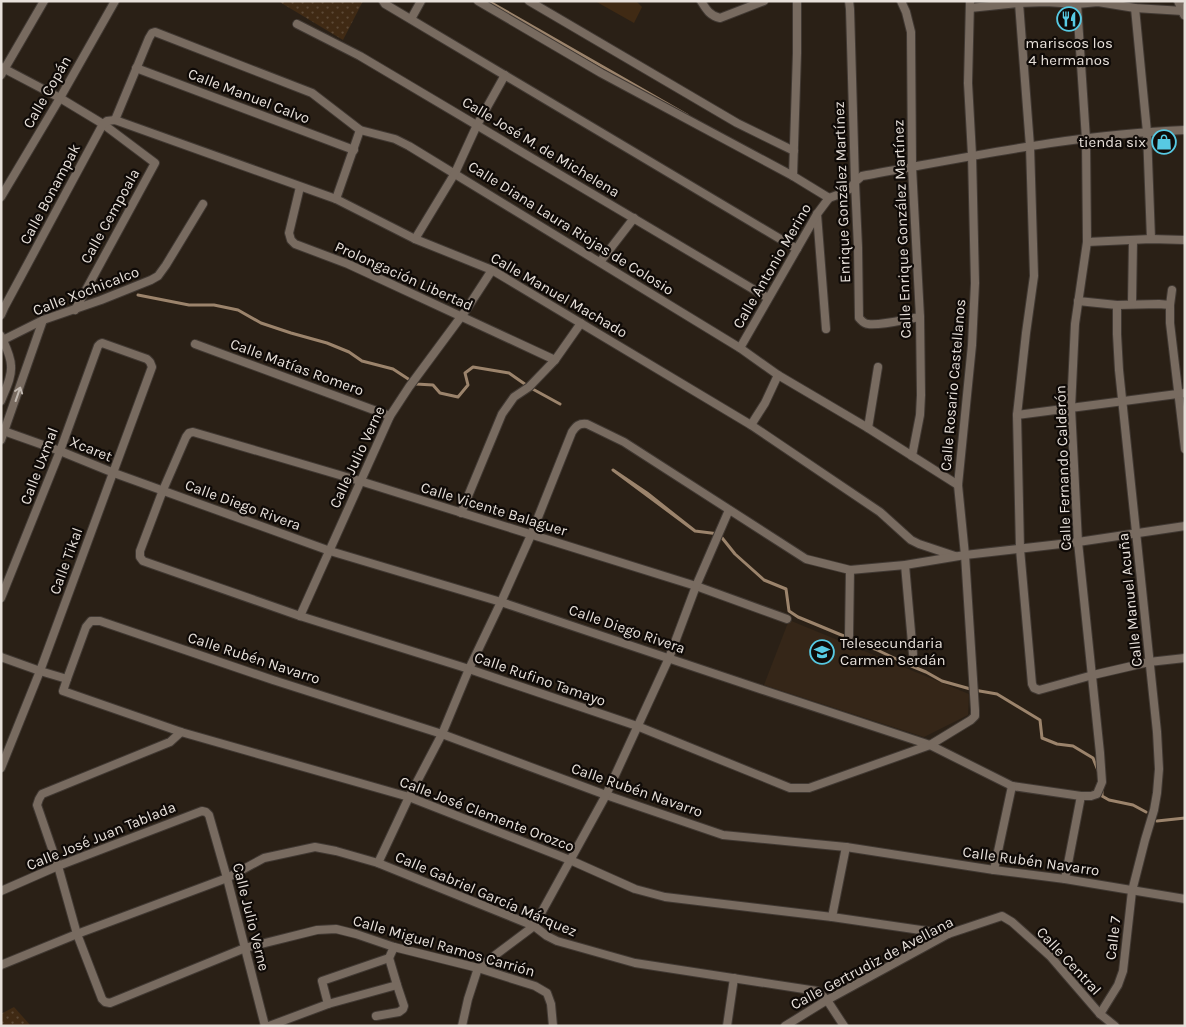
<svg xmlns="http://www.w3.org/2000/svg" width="1186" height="1027" viewBox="0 0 1186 1027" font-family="Karla,sans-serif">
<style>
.built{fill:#352618}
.grass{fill:url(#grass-dots)}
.green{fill:#402a14}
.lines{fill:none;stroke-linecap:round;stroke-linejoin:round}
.stream{stroke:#9c846c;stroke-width:3}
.minor-casing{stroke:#413933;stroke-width:10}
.minor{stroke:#786b60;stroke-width:8}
.oneway{stroke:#c1b8b0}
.labels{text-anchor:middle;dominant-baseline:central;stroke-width:4.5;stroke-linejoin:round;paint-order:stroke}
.poi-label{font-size:15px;fill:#e8e1db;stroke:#0f0a07}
.street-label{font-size:15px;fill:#e8e1db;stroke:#0f0a07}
</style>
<defs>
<pattern id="grass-dots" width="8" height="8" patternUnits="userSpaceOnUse" patternTransform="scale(1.25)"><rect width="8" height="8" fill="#402a14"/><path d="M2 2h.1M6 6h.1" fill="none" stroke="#5c4936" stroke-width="1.8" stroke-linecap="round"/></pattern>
</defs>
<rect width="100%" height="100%" fill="#2a2016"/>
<!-- built -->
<polygon class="built" points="789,620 969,694 968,715 924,737 764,685"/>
<!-- grass -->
<g class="grass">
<polygon points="278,1 363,1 343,40"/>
<polygon points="14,1007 31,1026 1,1026 1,1014"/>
</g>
<!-- green -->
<polygon class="green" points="595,1 636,1 642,7 634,23"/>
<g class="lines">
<!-- stream -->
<g class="stream">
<polyline points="488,1 687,115"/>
<polyline points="138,295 189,305 214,305 238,310 261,323 291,333 327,343 349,352 362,361 393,369 416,384 433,385 440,393 458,397 468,385 465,373 473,367 509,373 529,387 560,404"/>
<polyline points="695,531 613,470 647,493 695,531 719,534 735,554 764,580 786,589 789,611 798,617 815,624 875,649 909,665 926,672 942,681 974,690 997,694 1040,720 1042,738 1057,744 1073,746 1093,758 1099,773"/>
<polyline points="1102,789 1102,796 1109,800 1133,805 1146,812"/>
<polyline points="1157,821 1185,818"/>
</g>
<!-- minor casing -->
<g class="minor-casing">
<g id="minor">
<polyline points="383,1 385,4 797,249"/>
<path d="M478,1L601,73L793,176L829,198L840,194L850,189L855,182L862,176C969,157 1076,134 1185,130"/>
<polyline points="529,1 737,123 794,151"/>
<path d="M701,1C706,9 710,16 720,18L764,1"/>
<path d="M849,1L850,9L855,182L858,247L859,318C862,321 864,324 868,324C881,326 906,319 920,317"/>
<polyline points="901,1 906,12 911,32 912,167 920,317 921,395 920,415 912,456"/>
<polyline points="1178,1 1184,15"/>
<polyline points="1019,3 1030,146 1034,276 1026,333 1017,415 1020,549 1032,684 1034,688 1039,690 1093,675 1149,662 1185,658"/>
<polyline points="970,8 1019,3 1046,2 1077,4 1098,2 1135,8 1183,11"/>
<polyline points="1135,8 1147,132 1151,239"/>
<polyline points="411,19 421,1"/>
<polyline points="297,24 360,56 768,298"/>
<polyline points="1,67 60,98 103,124 155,163 75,310"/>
<polyline points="136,68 354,150"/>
<polyline points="1,75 44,1"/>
<polyline points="115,120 149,38 152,33 155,32 312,93 360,130 395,139 409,146 740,348 778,375 868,428 958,485"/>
<polyline points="793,176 797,53 797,1"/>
<polyline points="300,187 289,233 291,240 295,244 348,264 555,360"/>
<polyline points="1,197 60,98 115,1"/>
<polyline points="336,199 360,130"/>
<polyline points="817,214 826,329"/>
<polyline points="415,239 455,173 477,125 505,75"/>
<polyline points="1087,242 1151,239 1185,240"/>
<polyline points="600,262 634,218"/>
<polyline points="1172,290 1170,305 1170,323 1185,449"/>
<polyline points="1078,301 1117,305 1159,304 1170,305"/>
<polyline points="1132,304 1133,240"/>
<polyline points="1,315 5,306 103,124 107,121 115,120 336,199 415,239 492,270 751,425 880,512 911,540 919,544 955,556"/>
<path d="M1,336C5,345 11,356 11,366C12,378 5,390 1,401"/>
<polyline points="1,341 43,320 101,300 151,280 158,276 166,265 203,204"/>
<polyline points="195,344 390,416"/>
<polyline points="740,348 817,214 829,198"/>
<polyline points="1017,415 1185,393"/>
<polyline points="751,425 765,403 778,375"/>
<polyline points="868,428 878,367"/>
<polyline points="1,430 60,451 114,473 330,551 501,602 760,689 930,745 1012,786 1081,796 1091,796 1097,794 1102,782 1100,753 1078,542 1071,408 1075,324 1087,242 1086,139 1077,4"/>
<polyline points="1,440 43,320"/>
<polyline points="461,513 502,414 514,397 529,387 555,360 581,323"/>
<polyline points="905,565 913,654"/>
<polyline points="1,598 60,451 98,346 100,344 102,343 147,359 150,362 152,367 40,671 1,768"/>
<polyline points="300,616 390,416 409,387 466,310 492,270"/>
<polyline points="787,619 696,586 360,481 193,432 189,433 186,437 163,490 140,551 140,557 143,561 300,616 469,669 637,726 790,788 809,788 930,745 971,720 975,716 975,710 965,555 958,485 972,345 975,283 972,155 968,83 970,1"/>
<polyline points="849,636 850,570"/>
<polyline points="1,657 40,671 67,679 63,691 181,732 409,797 570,860 635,889 665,897 832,917 948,934"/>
<polyline points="67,679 86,627 91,621 100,621 273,680 442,734 606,795 723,835 846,847 994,870 1065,879 1185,899"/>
<polyline points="181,732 170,742 42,794 39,799 37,805 58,866 77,934 102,999 105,1002 110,1003 245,948 317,930 336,929 356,934 394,947 478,968 535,986 547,993 551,1004 553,1026"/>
<path d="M378,863L409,797L442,734L469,669L501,602L531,535L572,432C576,426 579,423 587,424L624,442L806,559L850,570L905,565L965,555L1078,542L1185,526"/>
<polyline points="994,870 1012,786"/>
<polyline points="1065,879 1081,796"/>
<polyline points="1,891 58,866 202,811 206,812 209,815 227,878 265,1026"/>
<polyline points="832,917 846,847"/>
<polyline points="1,965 77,934 227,878 264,858 315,847 336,851 378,863 534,926 547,936 557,941 635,963 817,991 827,1000 844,1026"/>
<polyline points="328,1004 322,981 389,958 394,947"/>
<polyline points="1100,1014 1118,985 1123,971 1132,891 1145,840 1154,810 1157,793 1159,769 1157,732 1119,370 1117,334 1117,305"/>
<polyline points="376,1016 399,1012 403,1009 404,1006 397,985 389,958"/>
<polyline points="269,1026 328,1004 397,985"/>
<polyline points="462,1026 468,999 478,968 534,926 606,795 669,658 696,586 729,510"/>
<polyline points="727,1026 734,978"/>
<polyline points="785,1026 827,1000 948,934 1002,916 1012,922 1050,956 1100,1014 1115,1026"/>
</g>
</g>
<!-- minor -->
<use href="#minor" class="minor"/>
</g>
<!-- one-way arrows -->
<defs><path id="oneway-shaft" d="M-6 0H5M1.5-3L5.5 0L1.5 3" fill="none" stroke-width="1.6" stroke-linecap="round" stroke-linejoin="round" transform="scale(1.25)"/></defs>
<use class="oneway" href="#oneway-shaft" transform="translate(18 394) rotate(-71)"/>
<!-- icons -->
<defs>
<g id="restaurant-ring" transform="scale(1.25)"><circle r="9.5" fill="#0f0a07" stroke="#57c9e2" stroke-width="1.5"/><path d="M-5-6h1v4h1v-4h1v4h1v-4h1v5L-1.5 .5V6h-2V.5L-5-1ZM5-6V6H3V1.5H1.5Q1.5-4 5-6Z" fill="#57c9e2"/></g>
<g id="shop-ring" transform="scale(1.25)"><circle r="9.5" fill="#0f0a07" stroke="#57c9e2" stroke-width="1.5"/><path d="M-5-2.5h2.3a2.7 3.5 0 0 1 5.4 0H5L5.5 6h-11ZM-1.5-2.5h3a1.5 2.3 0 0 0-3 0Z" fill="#57c9e2"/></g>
<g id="school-ring" transform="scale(1.25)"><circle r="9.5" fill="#0f0a07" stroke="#57c9e2" stroke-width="1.5"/><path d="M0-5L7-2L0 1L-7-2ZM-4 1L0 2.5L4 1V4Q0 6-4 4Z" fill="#57c9e2"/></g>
</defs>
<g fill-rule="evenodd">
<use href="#restaurant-ring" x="1069" y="19"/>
<use href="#shop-ring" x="1164" y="142"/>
<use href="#school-ring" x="822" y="652"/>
</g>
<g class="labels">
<!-- poi labels -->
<g class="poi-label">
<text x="1069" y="43">mariscos los<tspan x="1069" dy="17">4 hermanos</tspan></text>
<text x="1146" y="142" text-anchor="end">tienda six</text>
<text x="840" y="643" text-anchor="start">Telesecundaria<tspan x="840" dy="17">Carmen Serdán</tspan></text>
</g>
<!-- street labels -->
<g class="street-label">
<text transform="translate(47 92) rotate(-60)">Calle Copán</text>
<text transform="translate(249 96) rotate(21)">Calle Manuel Calvo</text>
<text transform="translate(541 147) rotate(31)">Calle José M. de Michelena</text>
<text transform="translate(842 192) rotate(-92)">Enrique González Martínez</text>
<text transform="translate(50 194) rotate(-62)">Calle Bonampak</text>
<text transform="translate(110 216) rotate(-61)">Calle Cempoala</text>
<text transform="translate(571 228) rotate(32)">Calle Diana Laura Riojas de Colosio</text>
<text transform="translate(902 229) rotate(-92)">Calle Enrique González Martínez</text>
<text transform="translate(772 266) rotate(-60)">Calle Antonio Merino</text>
<text transform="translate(404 276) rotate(24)">Prolongación Libertad</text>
<text transform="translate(86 291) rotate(-21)">Calle Xochicalco</text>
<text transform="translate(559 295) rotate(30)">Calle Manuel Machado</text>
<text transform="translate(297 367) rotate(20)">Calle Matías Romero</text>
<text transform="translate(953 385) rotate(-85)">Calle Rosario Castellanos</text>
<text transform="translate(91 449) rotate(22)">Xcaret</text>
<text transform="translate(357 457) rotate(-65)">Calle Julio Verne</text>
<text transform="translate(39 466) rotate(-69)">Calle Uxmal</text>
<text transform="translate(1063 468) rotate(-92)">Calle Fernando Calderón</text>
<text transform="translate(243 505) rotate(20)">Calle Diego Rivera</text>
<text transform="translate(494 509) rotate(17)">Calle Vicente Balaguer</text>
<text transform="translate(66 561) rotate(-70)">Calle Tikal</text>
<text transform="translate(1130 600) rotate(-96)">Calle Manuel Acuña</text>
<text transform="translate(627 629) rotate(19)">Calle Diego Rivera</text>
<text transform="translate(254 658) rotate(18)">Calle Rubén Navarro</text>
<text transform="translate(540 679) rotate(19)">Calle Rufino Tamayo</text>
<text transform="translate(637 790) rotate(19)">Calle Rubén Navarro</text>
<text transform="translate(487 814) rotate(21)">Calle José Clemente Orozco</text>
<text transform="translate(101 836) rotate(-22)">Calle José Juan Tablada</text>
<text transform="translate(1031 861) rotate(8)">Calle Rubén Navarro</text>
<text transform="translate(486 894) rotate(23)">Calle Gabriel García Márquez</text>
<text transform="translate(251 917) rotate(76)">Calle Julio Verne</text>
<text transform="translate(1113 938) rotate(-83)">Calle 7</text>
<text transform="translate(444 946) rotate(16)">Calle Miguel Ramos Carrión</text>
<text transform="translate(1069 961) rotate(47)">Calle Central</text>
<text transform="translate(872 963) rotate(-28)">Calle Gertrudiz de Avellana</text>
</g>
</g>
<!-- border -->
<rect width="1186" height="1027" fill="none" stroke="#e8e1db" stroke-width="5"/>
</svg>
